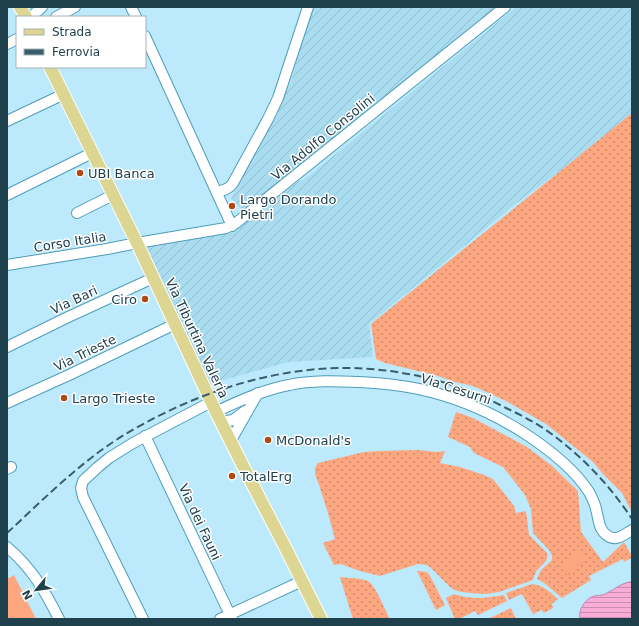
<svg xmlns="http://www.w3.org/2000/svg" width="639" height="626" viewBox="0 0 639 626" font-family="'DejaVu Sans',sans-serif">
<style>
.industrial{fill:url(#industrial-furrows)}
.grass{fill:url(#grass-dots)}
.park{fill:url(#park-tufts)}
.pitch{fill:#fda780}
.water{fill:url(#water-rules);stroke:#b78cae}
.lines{fill:none;stroke-linecap:round;stroke-linejoin:round}
.minor-casing{stroke:#4e9dba;stroke-width:12}
.major-casing{stroke:#fff;stroke-width:14}
.minor{stroke:#fff;stroke-width:10}
.major{stroke:#dcd692;stroke-width:12}
.rail{stroke:#3a5d6b;stroke-width:2;stroke-dasharray:8 4;stroke-linecap:butt}
.poi-dot{fill:#ad4b12;stroke:#fff;stroke-width:1.5}
.labels{text-anchor:middle;dominant-baseline:central;stroke-width:3;stroke-linejoin:round;paint-order:stroke}
.street-label{font-size:13px;fill:#1f404d;stroke:#fff}
.poi-label{font-size:13px;fill:#1f404d;stroke:#fff;text-anchor:start}
</style>
<defs>
<pattern id="industrial-furrows" width="10" height="10" patternUnits="userSpaceOnUse"><rect width="10" height="10" fill="#a9dcef"/><path d="M-1 1l2-2M0 10L10 0M9 11l2-2" fill="none" stroke="#91becf"/></pattern>
<pattern id="grass-dots" width="8" height="8" patternUnits="userSpaceOnUse"><rect width="8" height="8" fill="#fda780"/><path d="M2 2h.1M6 6h.1" fill="none" stroke="#cc896b" stroke-width="1.8" stroke-linecap="round"/></pattern>
<pattern id="park-tufts" width="24" height="20" patternUnits="userSpaceOnUse"><rect width="24" height="20" fill="#fda780"/><path d="M3 7l-1-3M5 7V3M7 7l1-3M15 17l-1-3M17 17v-4M19 17l1-3" fill="none" stroke="#cc896b"/></pattern>
<pattern id="water-rules" width="6" height="5" patternUnits="userSpaceOnUse"><rect width="6" height="5" fill="#f8acd7"/><path d="M0 2.5h6" fill="none" stroke="#c88db1"/></pattern>
</defs>
<rect width="100%" height="100%" fill="#bceafc"/>
<!-- industrial -->
<g class="industrial">
<polygon points="312,7 499,7 452,45 388,93 246,213 231,199 291,81"/>
<polygon points="516,7 632,7 632,113 586,151 513,206 369,324 373,357 288,362 209,384 141,246 232,232 299,181 305,179"/>
</g>
<!-- grass -->
<g class="grass">
<polygon points="632,113 632,512 622,493 603,474 593,462 546,424 506,401 473,386 455,382 438,376 385,363 376,359 371,324"/>
<polygon points="456,412 473,418 527,447 551,465 578,491 581,532 603,562 624,542 632,556 632,559 631,558 624,562 623,559 589,576 591,580 562,598 543,582 537,579 541,570 550,562 552,560 552,555 549,550 533,533 531,509 525,495 503,467 474,453 470,447 448,437"/>
<path d="M418,450L437,452L445,451L440,463L460,467L484,475L493,479L514,506L516,513L526,511L529,535L547,553C549,561 542,565 537,570C535,573 534,576 533,580L499,592L486,594L469,593L457,591L451,588L431,568L427,565L418,564L380,576L360,571L346,566L341,564L334,565L323,543L335,539L328,513L319,485L315,474V468L318,463L364,452L380,451Z"/>
<path d="M417,571C421,571 426,571 429,574L445,605L436,610Z"/>
<path d="M340,577C347,578 361,578 368,581C376,586 385,610 390,619H353Z"/>
<path d="M532,584C543,585 550,592 558,599L553,603L552,604L553,608L544,613L542,610L533,614L522,594L509,600L506,593Z"/>
<path d="M454,594C470,600 488,598 504,595L507,601L478,615L475,611L459,619H455L446,598Z"/>
<polygon points="511,608 516,619 507,619 506,618 503,619 488,619"/>
</g>
<!-- park -->
<polygon class="park" points="582,550 588,559 574,568 575,570 567,576 561,565"/>
<!-- pitch -->
<polygon class="pitch" points="14,575 36,619 7,619 7,579"/>
<!-- water -->
<path class="water" d="M629,582H632V619H580C578,610 585,599 594,596C598,595 602,596 607,593C615,589 620,584 629,582Z"/>
<g class="lines">
<!-- minor casing -->
<g class="minor-casing">
<g id="minor">
<polyline points="131,7 136,17"/>
<polyline points="31,17 42,7"/>
<polyline points="56,17 75,7"/>
<polyline points="145,36 232,226"/>
<polyline points="7,44 17,39"/>
<polyline points="7,121 64,94"/>
<path d="M217,192C224,190 229,189 233,183L268,119L278,98L308,7"/>
<polyline points="7,195 92,153"/>
<polyline points="77,213 113,195"/>
<polyline points="7,265 107,249 137,243 226,228 236,223 505,7"/>
<polyline points="7,347 66,318 153,278"/>
<polyline points="7,403 69,375 175,324"/>
<path d="M216,412C240,400 263,390 289,385C312,380 336,381 359,382C379,383 399,385 419,389C456,397 493,413 524,433C547,448 575,470 589,492C592,498 595,503 596,509C599,519 598,530 608,536C616,542 625,534 632,530"/>
<polyline points="221,422 233,420 245,411"/>
<polyline points="145,436 232,619"/>
<polyline points="230,442 258,393"/>
<polyline points="7,469 11,467"/>
<path d="M7,547C32,568 45,591 59,619"/>
<polyline points="143,619 83,497 81,488 83,481 98,467 109,458 133,443 211,402"/>
<polyline points="220,619 302,581"/>
</g>
</g>
<!-- major casing -->
<g class="major-casing">
<g id="major">
<polyline points="20,7 26,17"/>
<polyline points="50,67 137,243 216,412 244,468 284,545 321,619"/>
</g>
</g>
<!-- minor -->
<use href="#minor" class="minor"/>
<!-- major -->
<use href="#major" class="major"/>
<!-- rail -->
<path class="rail" d="M7,533C44,499 80,462 124,435C187,397 262,370 337,368C386,367 437,377 482,396C491,400 500,405 508,409C521,415 534,422 546,430C580,454 609,484 632,519"/>
</g>
<!-- markers -->
<g class="poi-dot">
<circle cx="80" cy="173" r="4"/>
<circle cx="232" cy="206" r="4"/>
<circle cx="145" cy="299" r="4"/>
<circle cx="64" cy="398" r="4"/>
<circle cx="268" cy="440" r="4"/>
<circle cx="232" cy="476" r="4"/>
</g>
<g class="labels">
<!-- street labels -->
<g class="street-label">
<text transform="translate(323 137) rotate(-39)">Via Adolfo Consolini</text>
<text transform="translate(70 242) rotate(-9)">Corso Italia</text>
<text transform="translate(74 300) rotate(-25)">Via Bari</text>
<text transform="translate(197 338) rotate(65)">Via Tiburtina Valeria</text>
<text transform="translate(85 353) rotate(-26)">Via Trieste</text>
<text transform="translate(456 389) rotate(18)">Via Cesurni</text>
<text transform="translate(200 522) rotate(65)">Via dei Fauni</text>
</g>
<!-- poi labels -->
<g class="poi-label">
<text x="88" y="173">UBI Banca</text>
<text x="240" y="199">Largo Dorando<tspan x="240" dy="15">Pietri</tspan></text>
<text x="137" y="299" text-anchor="end">Ciro</text>
<text x="72" y="398">Largo Trieste</text>
<text x="276" y="440">McDonald's</text>
<text x="240" y="476">TotalErg</text>
</g>
</g>
<!-- border -->
<rect width="639" height="626" fill="none" stroke="#1f404d" stroke-width="16"/>
<!-- legend -->
<rect x="16" y="16" width="130" height="52" fill="#ffffff" stroke="#a5b3b8"/>
<rect x="24" y="29" width="20" height="6" fill="#dcd692" stroke="#a5b3b8"/>
<text x="52" y="36" font-size="12" fill="#1f404d">Strada</text>
<rect x="24" y="49" width="20" height="6" fill="#3a5d6b" stroke="#a5b3b8"/>
<text x="52" y="56" font-size="12" fill="#1f404d">Ferrovia</text>
<!-- north arrow -->
<g transform="translate(36 590) rotate(241)" stroke="#ffffff" stroke-width="3" paint-order="stroke">
<path d="M0-3L7 15L0 10L-7 15Z" fill="#1f404d"/>
<text y="-6" font-size="11" font-weight="bold" text-anchor="middle" fill="#1f404d">N</text>
</g>
</svg>
